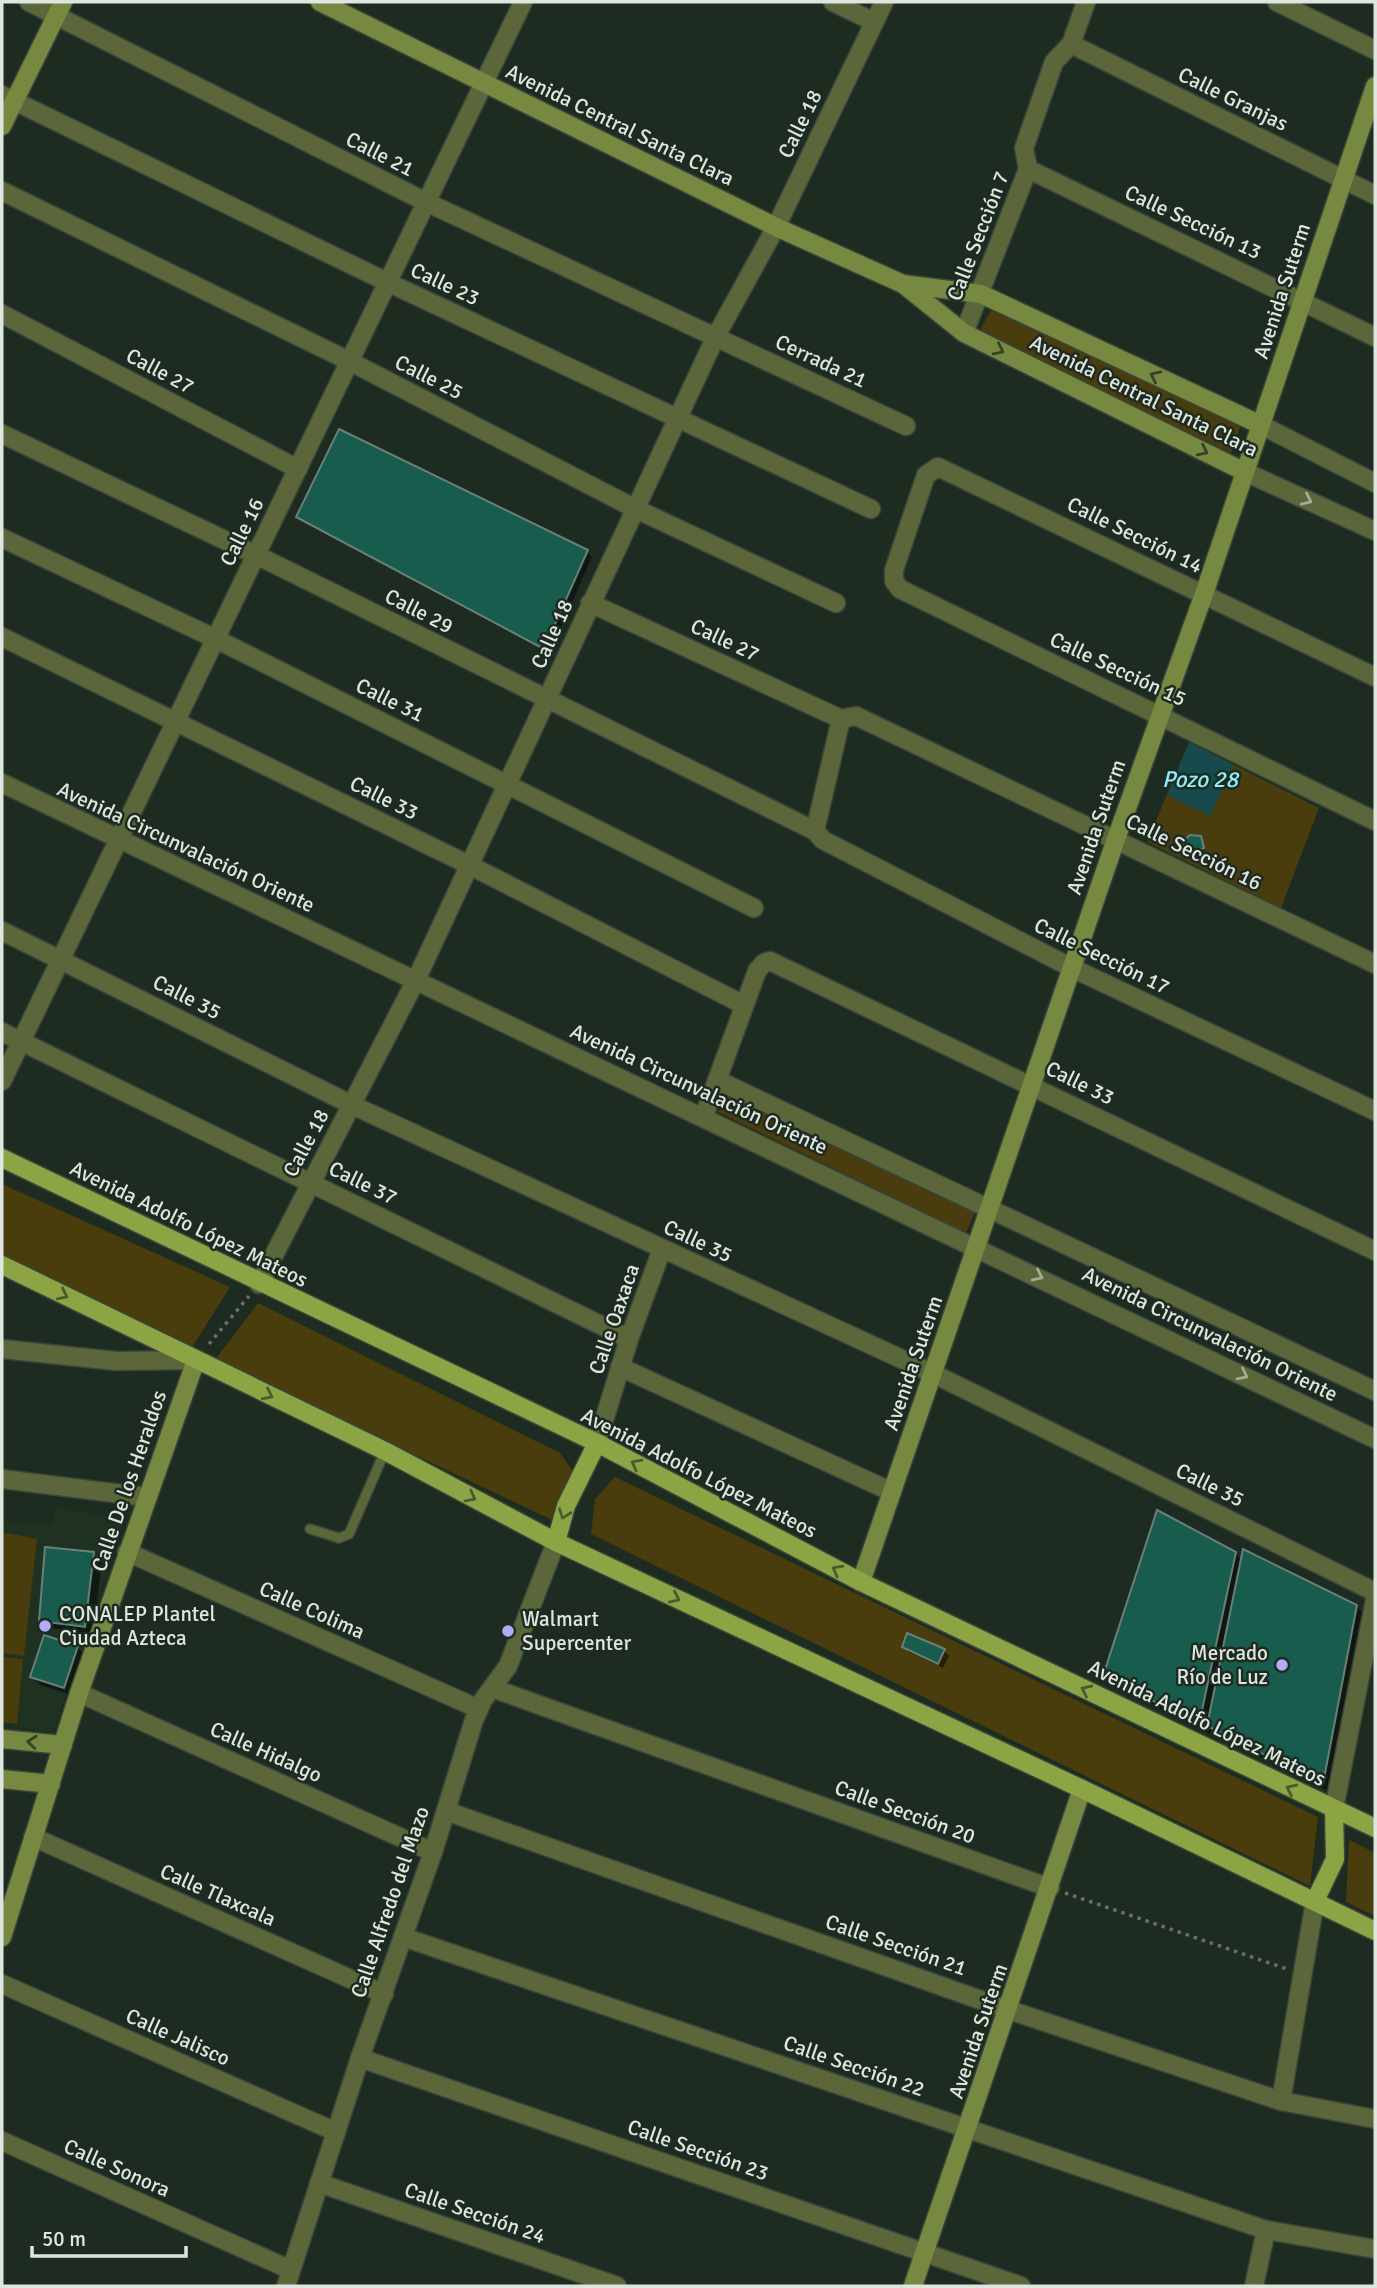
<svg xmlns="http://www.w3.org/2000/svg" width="1377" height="2288" viewBox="0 0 1377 2288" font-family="Signika,sans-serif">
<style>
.built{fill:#1f3222}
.green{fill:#4a3d0d}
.water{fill:#17494d}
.shadow{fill:#0007}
.building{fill:#185c4e;stroke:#697f79;stroke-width:2}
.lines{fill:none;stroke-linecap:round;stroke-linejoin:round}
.lane-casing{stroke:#39453b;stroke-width:12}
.street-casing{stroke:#39453b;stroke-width:21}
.secondary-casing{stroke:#39453b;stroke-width:21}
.primary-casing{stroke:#39453b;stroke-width:21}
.path{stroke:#667167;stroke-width:3.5;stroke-dasharray:3.5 5;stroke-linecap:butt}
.lane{stroke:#5b663a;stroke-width:9}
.street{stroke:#5b663a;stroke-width:18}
.secondary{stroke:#778941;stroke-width:18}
.primary{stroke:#8da444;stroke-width:18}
.oneway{stroke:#344228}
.oneway2{stroke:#a3ac95}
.oneway3{stroke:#4a5b2e}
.poi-dot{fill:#b3adf9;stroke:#1e2b20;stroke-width:2.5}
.labels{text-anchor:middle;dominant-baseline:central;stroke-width:5;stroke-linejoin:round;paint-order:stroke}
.street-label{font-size:21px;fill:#dee6df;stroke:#1e2b20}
.poi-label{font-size:21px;fill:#dee6df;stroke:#1e2b20;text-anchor:start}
.water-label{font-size:23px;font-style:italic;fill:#8ceff9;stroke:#1e2b20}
</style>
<rect width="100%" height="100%" fill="#1e2b20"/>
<!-- built -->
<polygon class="built" points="55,1508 125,1518 53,1732 2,1725 2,1520 52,1526"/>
<!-- green -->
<g class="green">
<polygon points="992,308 1241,425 1231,453 979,332"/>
<polygon points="1189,742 1319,808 1281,908 1147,842"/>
<polygon points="727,1093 975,1212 966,1233 718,1112"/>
<polygon points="2,1184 230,1287 191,1349 2,1255"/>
<polygon points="258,1303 560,1453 582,1485 566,1520 552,1520 215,1360"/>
<polygon points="615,1477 1318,1817 1310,1886 591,1534 595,1499"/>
<polygon points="2,1532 37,1539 24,1656 2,1653"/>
<polygon points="2,1657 23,1659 17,1724 2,1722"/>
<polygon points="1349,1840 1375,1853 1375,1916 1346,1902"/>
</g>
<!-- water -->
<polygon class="water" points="1189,742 1233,765 1210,816 1167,795"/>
<!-- shadow -->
<g class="shadow">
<polygon points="298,516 587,552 592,557 550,652"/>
<polygon points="1200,838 1205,850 1193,856 1189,854"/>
<polygon points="1235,1553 1242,1560 1356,1606 1367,1618 1334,1794 1220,1737 1211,1728 1210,1734 1117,1687 1105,1676"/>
<polygon points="93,1554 102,1562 93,1634 49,1628 40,1620"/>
<polygon points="908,1636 944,1651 949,1656 943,1668 909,1652 904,1647"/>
<polygon points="45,1637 78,1648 86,1656 72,1695 40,1685 32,1677"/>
</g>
<!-- building -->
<g class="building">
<polygon points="339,429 588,550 544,649 296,517"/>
<polygon points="1190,835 1201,836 1204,848 1190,855 1184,852 1183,841"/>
<polygon points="1157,1510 1236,1552 1199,1724 1103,1676"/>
<polygon points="45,1547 94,1552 85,1627 39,1621"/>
<polygon points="1243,1549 1357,1605 1323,1784 1207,1726"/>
<polygon points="907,1633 945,1649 938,1664 902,1647"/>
<polygon points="44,1635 78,1646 64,1688 30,1677"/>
</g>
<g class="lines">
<!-- lane casing -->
<g class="lane-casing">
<polyline id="lane" points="310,1529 339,1538 349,1534 385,1451"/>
</g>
<!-- street casing -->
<g class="street-casing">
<g id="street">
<polyline points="29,2 426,202 906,426"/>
<polyline points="833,2 874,22"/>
<polyline points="1277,2 1375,50"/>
<polyline points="1071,44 1375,195"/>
<polyline points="2,95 387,282 871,509"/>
<polyline points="1028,169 1375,337"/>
<polyline points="2,191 349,361 636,509 836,603"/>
<polyline points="2,314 298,469"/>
<polyline points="964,333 1028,169 1024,148 1054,62 1071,44 1086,2"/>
<polyline points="1261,425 1375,483"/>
<polyline points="2,434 256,555 815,831 823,840 1072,968 1375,1111"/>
<polyline points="1245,472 1375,531"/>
<polyline points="2,538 216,639 754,908"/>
<polyline points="590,603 841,719"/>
<polyline points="2,637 471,866 744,1005"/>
<polyline points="1375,677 938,467 926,475 894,570 894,581 900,589 1375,821"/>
<polyline points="841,719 856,716 1375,964"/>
<polyline points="2,783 1375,1439"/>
<polyline points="815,831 841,719"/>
<polyline points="2,931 352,1105 934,1374 1375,1592"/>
<polyline points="2,1032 629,1339"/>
<polyline points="717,1080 1375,1391"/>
<polyline points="2,1081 523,2"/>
<polyline points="704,1116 757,971 764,963 770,961 1375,1251"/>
<polyline points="259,1284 416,980 716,336 776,227 884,2"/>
<polyline points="2,1349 116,1361 196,1360"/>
<polyline points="620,1367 892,1492"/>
<polyline points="597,1443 629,1339 662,1249"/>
<polyline points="2,1479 146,1497"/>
<polyline points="127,1552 479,1709"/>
<polyline points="492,1688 1050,1888"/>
<polyline points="79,1693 433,1852"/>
<polyline points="1334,1809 1375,1600"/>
<polyline points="446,1811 1009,2010 1281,2101 1375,2119"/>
<polyline points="33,1837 384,1994"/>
<polyline points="403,1937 1266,2230 1375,2249"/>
<polyline points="2,1984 336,2132"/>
<polyline points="360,2058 1021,2286"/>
<polyline points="1281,2101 1315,1901"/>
<polyline points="2,2141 291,2270"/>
<polyline points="319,2183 617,2286"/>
<polyline points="286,2286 360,2058 433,1852 474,1720 483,1700 508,1666 556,1542"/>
<polyline points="1254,2286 1266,2230"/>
</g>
</g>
<!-- secondary casing -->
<g class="secondary-casing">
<g id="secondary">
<polyline points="320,2 776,227 903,284 964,333 1245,472"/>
<polyline points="2,126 63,2"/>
<polyline points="903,284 981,294 1261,425"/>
<polyline points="861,1582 1116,839 1204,594 1375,86"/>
<polyline points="2,1739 63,1745"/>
<polyline points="2,1779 51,1784"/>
<polyline points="2,1937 79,1693 196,1360"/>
<polyline points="913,2286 1082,1789"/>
</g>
</g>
<!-- primary casing -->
<g class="primary-casing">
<g id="primary">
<polyline points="2,1158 597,1443 861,1582 1375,1828"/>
<polyline points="2,1265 385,1451 556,1542 1082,1789 1375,1931"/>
<polyline points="556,1542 566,1506 597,1443"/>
<polyline points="1315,1901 1335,1859 1334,1809"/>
</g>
</g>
<!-- path -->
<g class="path">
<polyline points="209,1344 249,1296"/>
<polyline points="1065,1893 1287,1969"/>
</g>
<!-- lane -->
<use href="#lane" class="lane"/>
<!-- street -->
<use href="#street" class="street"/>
<!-- secondary -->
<use href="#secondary" class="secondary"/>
<!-- primary -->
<use href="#primary" class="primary"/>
</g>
<!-- one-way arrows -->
<defs><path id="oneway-chevron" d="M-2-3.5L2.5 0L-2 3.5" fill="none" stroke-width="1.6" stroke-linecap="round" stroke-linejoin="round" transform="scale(1.75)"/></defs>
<g class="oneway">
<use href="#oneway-chevron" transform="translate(999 350) rotate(26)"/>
<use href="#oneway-chevron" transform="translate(1155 376) rotate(-155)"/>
<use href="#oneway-chevron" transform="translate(1203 451) rotate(26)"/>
<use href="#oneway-chevron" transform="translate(32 1742) rotate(-174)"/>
</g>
<g class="oneway2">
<use href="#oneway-chevron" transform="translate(1307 500) rotate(25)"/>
<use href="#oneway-chevron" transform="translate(1038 1276) rotate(26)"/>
<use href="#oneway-chevron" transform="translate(1243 1375) rotate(26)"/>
</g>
<g class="oneway3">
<use href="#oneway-chevron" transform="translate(63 1295) rotate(26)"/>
<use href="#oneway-chevron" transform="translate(268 1395) rotate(26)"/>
<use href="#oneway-chevron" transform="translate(636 1464) rotate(-152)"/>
<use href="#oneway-chevron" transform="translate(471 1497) rotate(28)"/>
<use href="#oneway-chevron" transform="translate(564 1514) rotate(110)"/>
<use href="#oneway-chevron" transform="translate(837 1570) rotate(-152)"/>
<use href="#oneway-chevron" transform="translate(675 1598) rotate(25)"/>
<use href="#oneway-chevron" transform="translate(1086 1690) rotate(-154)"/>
<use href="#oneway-chevron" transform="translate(1291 1789) rotate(-154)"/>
</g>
<!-- markers -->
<g class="poi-dot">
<circle cx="45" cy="1626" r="7"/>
<circle cx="508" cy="1631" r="7"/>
<circle cx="1282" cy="1665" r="7"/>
</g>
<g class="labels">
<!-- street labels -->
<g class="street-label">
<text transform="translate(1233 99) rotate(26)">Calle Granjas</text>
<text transform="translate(800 124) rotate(-64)">Calle 18</text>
<text transform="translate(620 125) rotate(26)">Avenida Central Santa Clara</text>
<text transform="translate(380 154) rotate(27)">Calle 21</text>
<text transform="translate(1193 222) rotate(25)">Calle Sección 13</text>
<text transform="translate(978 236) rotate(-69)">Calle Sección 7</text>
<text transform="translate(445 284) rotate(25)">Calle 23</text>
<text transform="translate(1282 291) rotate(-72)">Avenida Suterm</text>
<text transform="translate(821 361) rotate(25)">Cerrada 21</text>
<text transform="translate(160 371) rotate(28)">Calle 27</text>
<text transform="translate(429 377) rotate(27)">Calle 25</text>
<text transform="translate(1144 396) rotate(26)">Avenida Central Santa Clara</text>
<text transform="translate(242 532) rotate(-64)">Calle 16</text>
<text transform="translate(1135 535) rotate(26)">Calle Sección 14</text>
<text transform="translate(419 611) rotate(27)">Calle 29</text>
<text transform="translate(552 634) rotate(-66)">Calle 18</text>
<text transform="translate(725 640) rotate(25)">Calle 27</text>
<text transform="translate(1118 669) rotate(25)">Calle Sección 15</text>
<text transform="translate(390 700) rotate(26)">Calle 31</text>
<text transform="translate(384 798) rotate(26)">Calle 33</text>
<text transform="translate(1096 827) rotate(-71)">Avenida Suterm</text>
<text transform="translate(186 847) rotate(25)">Avenida Circunvalación Oriente</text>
<text transform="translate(1194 852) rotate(26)">Calle Sección 16</text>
<text transform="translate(1102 956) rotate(26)">Calle Sección 17</text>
<text transform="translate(187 997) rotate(27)">Calle 35</text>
<text transform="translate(1080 1083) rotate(26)">Calle 33</text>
<text transform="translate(699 1089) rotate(25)">Avenida Circunvalación Oriente</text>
<text transform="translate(306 1143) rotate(-62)">Calle 18</text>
<text transform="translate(363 1183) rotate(26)">Calle 37</text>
<text transform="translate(189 1224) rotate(26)">Avenida Adolfo López Mateos</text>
<text transform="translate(698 1241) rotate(25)">Calle 35</text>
<text transform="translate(614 1319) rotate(-71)">Calle Oaxaca</text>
<text transform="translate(1210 1334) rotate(26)">Avenida Circunvalación Oriente</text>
<text transform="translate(913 1363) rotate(-71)">Avenida Suterm</text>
<text transform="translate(699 1473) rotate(27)">Avenida Adolfo López Mateos</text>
<text transform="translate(129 1481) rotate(-71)">Calle De los Heraldos</text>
<text transform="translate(1210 1485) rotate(26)">Calle 35</text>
<text transform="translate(312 1610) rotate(24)">Calle Colima</text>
<text transform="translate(1207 1723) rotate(26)">Avenida Adolfo López Mateos</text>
<text transform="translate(266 1752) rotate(24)">Calle Hidalgo</text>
<text transform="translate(905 1812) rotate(20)">Calle Sección 20</text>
<text transform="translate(218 1895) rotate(24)">Calle Tlaxcala</text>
<text transform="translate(390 1902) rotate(-71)">Calle Alfredo del Mazo</text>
<text transform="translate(896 1945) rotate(19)">Calle Sección 21</text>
<text transform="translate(978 2031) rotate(-71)">Avenida Suterm</text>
<text transform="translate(178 2037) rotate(24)">Calle Jalisco</text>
<text transform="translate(854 2066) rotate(19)">Calle Sección 22</text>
<text transform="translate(698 2150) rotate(19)">Calle Sección 23</text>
<text transform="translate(117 2168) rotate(24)">Calle Sonora</text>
<text transform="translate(475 2213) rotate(19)">Calle Sección 24</text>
</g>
<!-- poi labels -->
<g class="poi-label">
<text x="59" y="1614">CONALEP Plantel<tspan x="59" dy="24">Ciudad Azteca</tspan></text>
<text x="522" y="1619">Walmart<tspan x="522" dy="24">Supercenter</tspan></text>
<text x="1268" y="1653" text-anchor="end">Mercado<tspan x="1268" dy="24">Río de Luz</tspan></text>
</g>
<!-- water labels -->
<g class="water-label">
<text x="1200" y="779">Pozo 28</text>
</g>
</g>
<!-- border -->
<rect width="1377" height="2288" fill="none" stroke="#dee6df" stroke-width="7"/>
<!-- scale -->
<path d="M32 2246v10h154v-10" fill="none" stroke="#dee6df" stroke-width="3.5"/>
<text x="42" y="2246" font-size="21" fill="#dee6df" stroke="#1e2b20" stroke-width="5" paint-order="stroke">50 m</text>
</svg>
